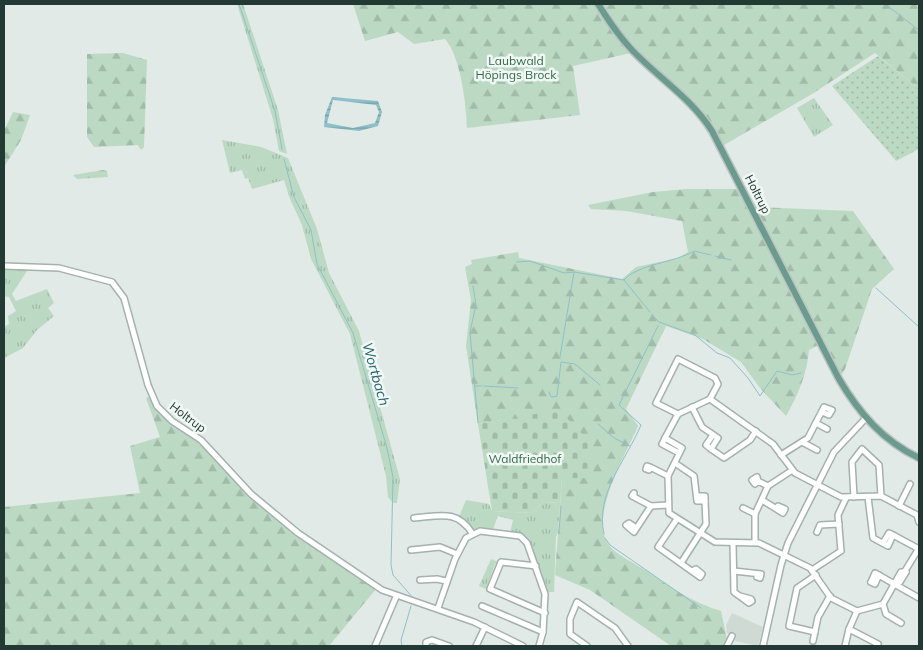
<svg xmlns="http://www.w3.org/2000/svg" width="923" height="650" viewBox="0 0 923 650" font-family="Mulish,sans-serif">
<style>
.built{fill:#d0dad5}
.grass{fill:url(#grass-tufts)}
.forest{fill:url(#forest-firs)}
.cemetery{fill:url(#cemetery-stones)}
.garden{fill:url(#garden-dots)}
.water{fill:url(#water-rules);fill-rule:evenodd}
.lines{fill:none;stroke-linecap:round;stroke-linejoin:round}
.stream{stroke:#8fc0c9;stroke-width:1}
.minor-casing{stroke:#a4b1ad;stroke-width:8}
.major-casing{stroke:#bdc4c2;stroke-width:9}
.minor{stroke:#fff;stroke-width:5}
.major{stroke:#6a9b8e;stroke-width:6}
.labels{text-anchor:middle;dominant-baseline:central;stroke-width:5;stroke-linejoin:round;paint-order:stroke}
.park-label{font-size:12px;fill:#326b48;stroke:#f1f7f4}
.street-label{font-size:12px;fill:#233933;stroke:#f1f7f4}
.water-label{font-size:14px;font-style:italic;fill:#24626e;stroke:#f1f7f4}
</style>
<defs>
<pattern id="grass-tufts" width="24" height="20" patternUnits="userSpaceOnUse" patternTransform="scale(1.25)"><rect width="24" height="20" fill="#bcd9c4"/><path d="M3 7l-1-3M5 7V3M7 7l1-3M15 17l-1-3M17 17v-4M19 17l1-3" fill="none" stroke="#a1bba9"/></pattern>
<pattern id="forest-firs" width="22" height="20" patternUnits="userSpaceOnUse" patternTransform="scale(1.25)"><rect width="22" height="20" fill="#bcd9c4"/><path d="M5 1l3.5 6h-7zM16 11l3.5 6h-7z" fill="#a1bba9"/></pattern>
<pattern id="cemetery-stones" width="16" height="16" patternUnits="userSpaceOnUse" patternTransform="scale(1.25)"><rect width="16" height="16" fill="#bcd9c4"/><path d="M2 7V4a2 2 0 0 1 4 0v3zM10 15v-3a2 2 0 0 1 4 0v3z" fill="#a1bba9"/></pattern>
<pattern id="garden-dots" width="8" height="8" patternUnits="userSpaceOnUse" patternTransform="scale(1.25)"><rect width="8" height="8" fill="#bcd9c4"/><path d="M2 2h.1M6 6h.1" fill="none" stroke="#a1bba9" stroke-width="1.8" stroke-linecap="round"/></pattern>
<pattern id="water-rules" width="6" height="5" patternUnits="userSpaceOnUse" patternTransform="scale(1.25)"><rect width="6" height="5" fill="#8fc0c9"/><path d="M0 2.5h6" fill="none" stroke="#749da4"/></pattern>
</defs>
<rect width="100%" height="100%" fill="#e1eae6"/>
<!-- built -->
<polygon class="built" points="732,613 763,627 758,646 735,641 736,637 727,633 726,625"/>
<!-- grass -->
<g class="grass">
<polygon points="237,4 243,4 278,110 287,154 279,151 273,119"/>
<polygon points="814,98 833,125 814,137 797,108"/>
<polygon points="222,140 261,147 288,158 317,229 329,273 359,331 400,479 397,503 393,503 388,497 386,476 350,334 311,259 302,225 290,199 284,180 252,189 248,178 245,179 242,170 230,173"/>
<polygon points="4,267 29,268 12,294 16,301 47,289 54,303 48,308 54,316 37,330 23,348 4,358 4,327 9,324 8,316 16,311 9,297 4,296"/>
<polygon points="466,500 489,504 492,511 532,513 543,502 560,503 558,532 556,537 554,592 547,592 530,542 524,536 510,533 513,520 498,516 493,529 482,528 472,530 465,520 459,517"/>
<polygon points="491,559 498,562 495,564 486,589 479,586"/>
</g>
<!-- forest -->
<g class="forest">
<path d="M353,4H596L616,37L631,53L573,66L580,115L467,128C466,104 461,57 445,39L414,44L398,32L365,41Z"/>
<polygon points="602,4 919,4 919,89 875,53 812,94 724,145 700,108 621,35"/>
<polygon points="123,53 147,60 144,147 141,150 138,145 94,147 87,137 87,54"/>
<polygon points="13,112 30,115 21,140 4,167 4,131"/>
<polygon points="103,170 107,171 108,177 77,179 73,175"/>
<path d="M687,189H740L819,345L809,350C807,374 798,395 786,416L760,388L741,362L703,339L666,326L626,409L638,426C626,454 588,518 609,545C615,554 637,565 647,571C671,588 694,603 721,611L727,639L724,646H671L590,590L555,575L562,478L559,411L478,424L466,346L471,300L465,267L472,264L471,260L518,252L519,258L622,279L636,267L678,258L688,252L682,221L626,211L591,209L588,205L653,192Z"/>
<polygon points="753,202 758,207 853,211 894,269 872,289 845,369 842,374 838,373"/>
<polygon points="151,396 157,407 200,441 250,496 297,534 376,589 329,646 4,646 4,507 140,493 130,446 160,437 146,398"/>
</g>
<!-- cemetery -->
<polygon class="cemetery" points="559,410 591,443 587,478 562,478 560,503 543,502 532,513 492,511 478,424"/>
<!-- garden -->
<polygon class="garden" points="878,56 919,89 919,149 896,161 832,86"/>
<!-- water -->
<path class="water" d="M332,97L378,101L382,112L378,126L359,131L324,127L325,115ZM333,100L376,105L379,112L375,123L353,128L327,123Z"/>
<g class="lines">
<!-- stream -->
<g class="stream">
<polyline points="239,4 275,111 282,149"/>
<polyline points="885,4 919,30"/>
<polyline points="284,159 294,197 311,230 317,264 353,333 387,448 393,477 391,565 393,575 414,599"/>
<polyline points="715,256 731,260"/>
<path d="M517,262L530,261L564,273L574,272L624,280C638,264 674,263 694,251L711,255"/>
<polyline points="624,280 650,312"/>
<polyline points="473,286 476,305 470,332 478,423"/>
<polyline points="876,288 919,327"/>
<polyline points="652,315 659,322 695,335 717,353 730,358 748,378 760,396 777,371 792,375 801,373"/>
<polyline points="560,357 574,272"/>
<polyline points="475,386 482,386"/>
<polyline points="484,386 518,388"/>
<polyline points="549,392 551,397 557,396 561,362 575,364 600,385"/>
<polyline points="598,424 614,438 630,446"/>
<polyline points="559,532 561,506"/>
<path d="M604,534C595,493 626,461 641,425L619,405L658,326"/>
<polyline points="605,538 610,545 701,608"/>
<polyline points="402,646 401,640 411,606"/>
</g>
<!-- minor casing -->
<g class="minor-casing">
<g id="minor">
<polyline points="4,266 59,268 112,282 124,298 148,385 157,406 172,421 201,440 251,494 298,533 382,590 474,622 523,646"/>
<polyline points="692,407 702,427 718,438 711,449 724,458 750,440 756,431"/>
<polyline points="678,414 656,403 678,359 715,378 718,384 710,399"/>
<polyline points="816,423 827,429"/>
<polyline points="665,438 678,414 710,399 773,444 795,473 841,497 881,496 917,515 919,522"/>
<polyline points="802,442 817,450"/>
<polyline points="711,449 706,445 713,435"/>
<polyline points="679,453 662,444 665,438 682,448 668,476 669,513 715,542 759,543 810,568 831,598 857,611 883,604 901,572 906,572"/>
<polyline points="781,455 808,438 824,407 832,410 829,415 822,412"/>
<polyline points="675,463 694,476 697,501 705,501 705,496 697,496"/>
<polyline points="650,467 649,470 646,469 647,466 650,467 668,476"/>
<polyline points="758,481 755,484 752,480 757,477 758,481 768,486"/>
<polyline points="634,497 634,493 632,496 634,497 651,506 668,505"/>
<polyline points="854,497 852,462 862,449 879,465 881,496"/>
<polyline points="868,497 873,538 888,546 893,535 919,549"/>
<polyline points="762,500 783,513 785,509 778,506 777,507"/>
<polyline points="899,506 910,484"/>
<polyline points="743,508 755,514"/>
<path d="M414,518C439,516 457,509 472,533"/>
<path d="M677,519L658,547C672,557 686,567 700,577L702,574L696,569L692,571"/>
<polyline points="636,528 629,523 626,525 634,532 651,506"/>
<polyline points="817,532 820,525 839,524"/>
<polyline points="755,542 755,514 768,486 791,471"/>
<polyline points="883,543 889,533 893,535"/>
<polyline points="733,544 734,592 749,603 752,601 751,599 740,596"/>
<polyline points="411,550 440,547 457,554"/>
<polyline points="681,563 706,524 705,501"/>
<polyline points="536,566 501,562 490,589 545,613"/>
<polyline points="812,570 841,551 838,515 846,498"/>
<polyline points="734,571 761,574 760,578 757,577 758,574"/>
<polyline points="905,571 919,548"/>
<polyline points="420,580 437,579 446,581"/>
<polyline points="871,582 875,573 919,598"/>
<polyline points="871,582 875,584 879,575"/>
<polyline points="896,583 900,582 906,572"/>
<polyline points="883,604 886,614 901,623"/>
<polyline points="482,606 543,632"/>
<polyline points="438,608 455,559 466,538 480,531 520,536 527,543 545,594 543,632 539,646"/>
<polyline points="849,629 878,644"/>
<polyline points="815,632 789,626 797,588 816,575"/>
<polyline points="813,641 818,617 830,596"/>
<polyline points="375,646 396,597"/>
<polyline points="426,646 426,642 432,640 449,646"/>
<polyline points="476,646 485,627"/>
<polyline points="587,646 570,634 570,619 577,602 615,628 628,646"/>
<polyline points="727,646 732,636"/>
<polyline points="763,646 781,565 788,543 834,452 866,418"/>
<polyline points="845,646 849,629 857,611"/>
</g>
</g>
<!-- major casing -->
<g class="major-casing">
<path id="major" d="M598,4C609,21 619,37 633,51C660,79 691,98 712,131L839,379C859,413 883,441 919,458"/>
</g>
<!-- minor -->
<use href="#minor" class="minor"/>
<!-- major -->
<use href="#major" class="major"/>
</g>
<g class="labels">
<!-- park labels -->
<g class="park-label">
<text x="516" y="60">Laubwald<tspan x="516" dy="14">Höpings Brock</tspan></text>
<text x="525" y="458">Waldfriedhof</text>
</g>
<!-- street labels -->
<g class="street-label">
<text transform="translate(758 194) rotate(63)">Holtrup</text>
<text transform="translate(188 417) rotate(37)">Holtrup</text>
</g>
<!-- water labels -->
<g class="water-label">
<text transform="translate(376 374) rotate(74)">Wortbach</text>
</g>
</g>
<!-- border -->
<rect width="923" height="650" fill="none" stroke="#233933" stroke-width="10"/>
</svg>
